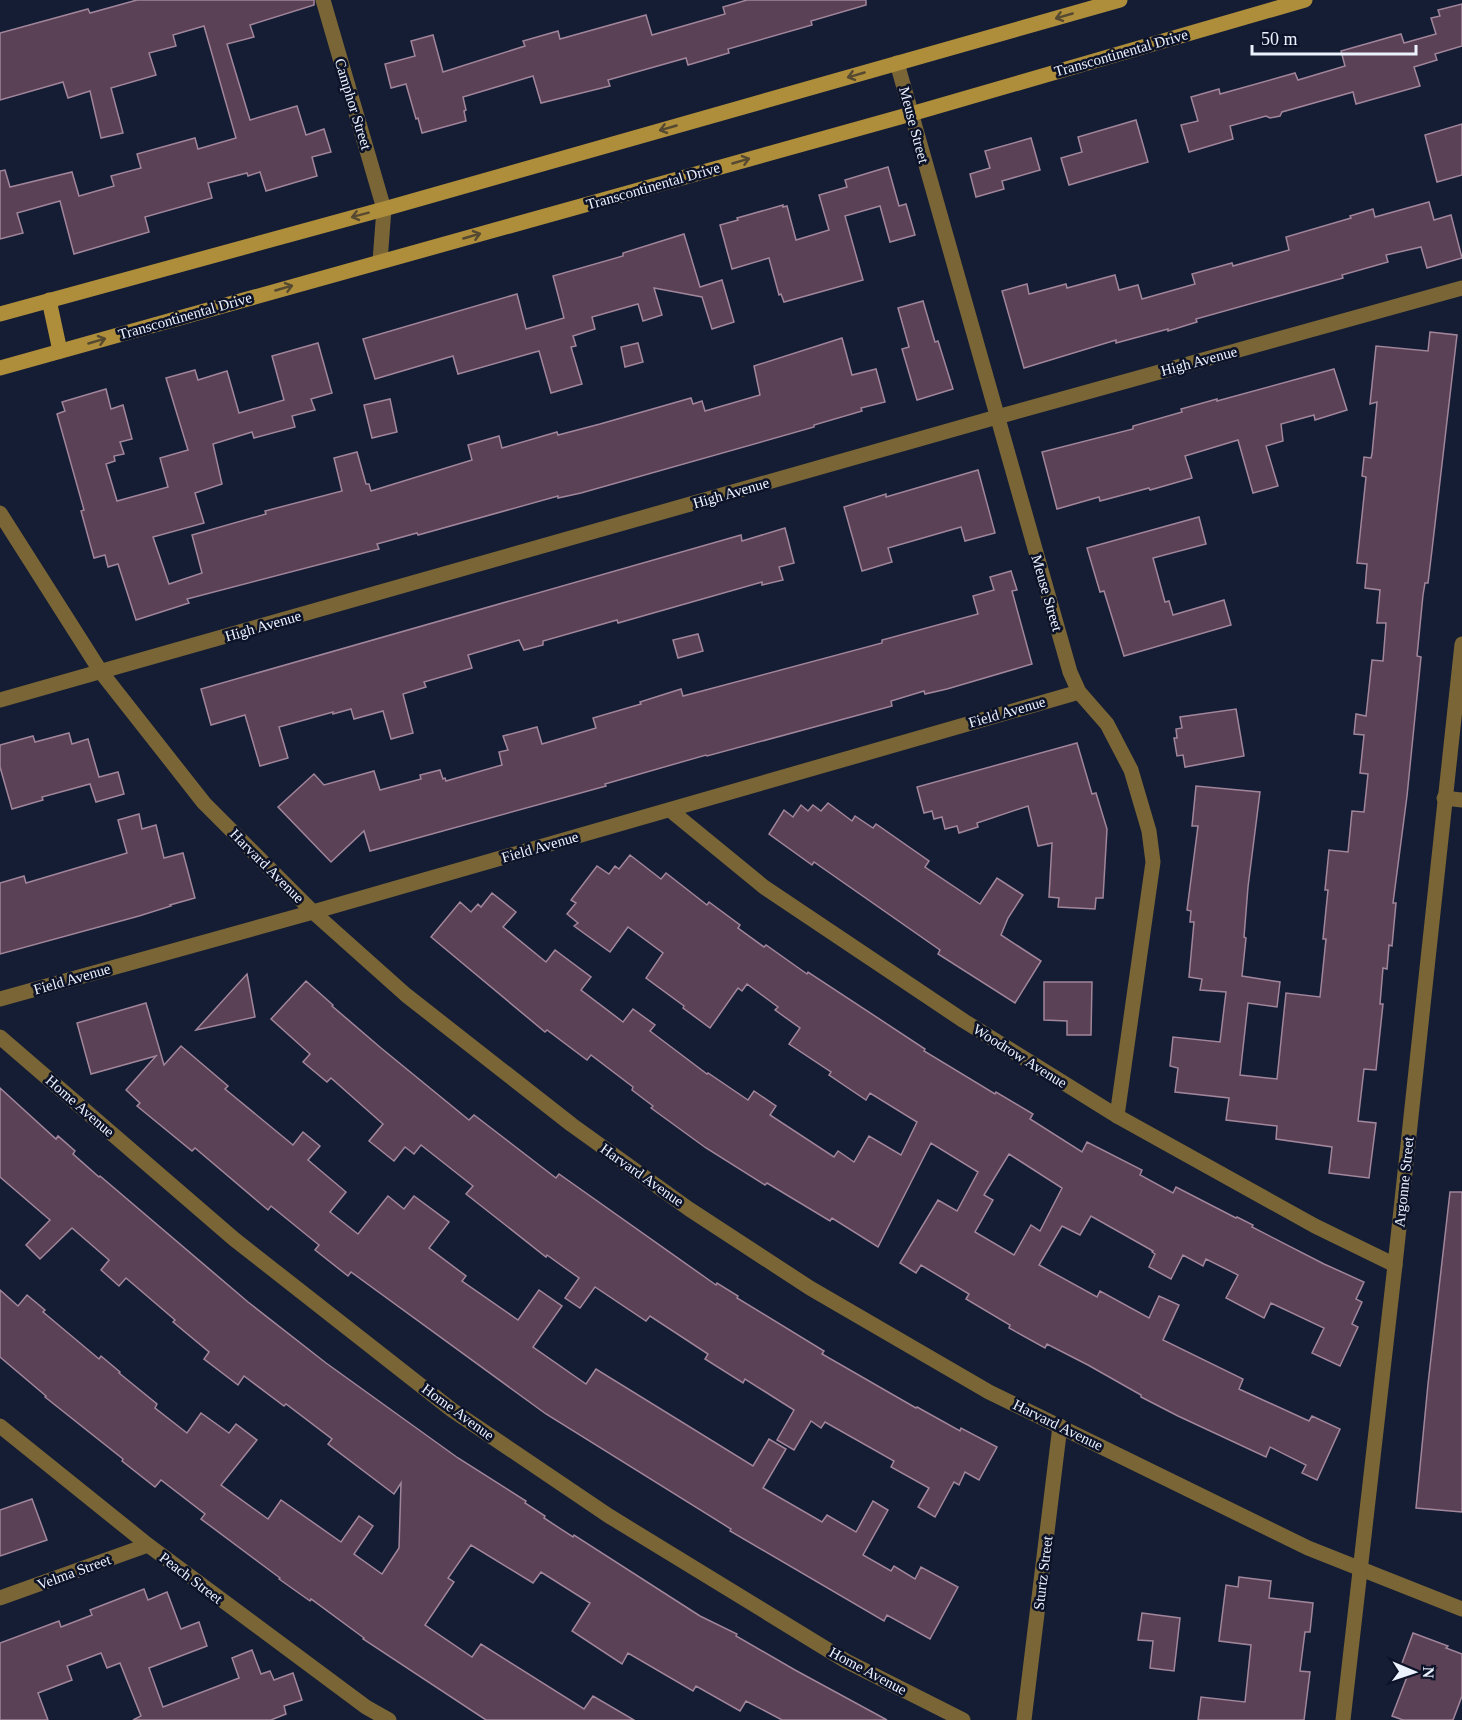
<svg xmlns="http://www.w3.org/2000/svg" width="1462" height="1720" viewBox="0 0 1462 1720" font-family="Georgia,serif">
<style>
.building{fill:#5a4155;stroke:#a1859b;stroke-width:1.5;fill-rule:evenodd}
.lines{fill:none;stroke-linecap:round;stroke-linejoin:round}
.street{stroke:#796535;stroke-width:15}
.secondary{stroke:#ae8d3b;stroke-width:15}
.oneway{stroke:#554a31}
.labels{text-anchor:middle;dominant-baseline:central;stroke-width:5;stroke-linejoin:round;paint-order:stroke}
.street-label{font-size:15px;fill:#ecf1fe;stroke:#0c1329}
</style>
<rect width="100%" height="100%" fill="#141d34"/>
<!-- building -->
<g class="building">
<polygon points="137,0 314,0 314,5 250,25 254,37 227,44 250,120 297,106 306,135 324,129 331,152 312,157 317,176 266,191 260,172 248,176 247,173 208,183 212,198 145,217 149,232 74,254 60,201 17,213 23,233 0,239 0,171 5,170 10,187 72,172 79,196 114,186 111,176 141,168 137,154 195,138 198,149 236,138 204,26 173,35 176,46 149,53 156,75 111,88 123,133 101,138 90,91 68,98 63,82 0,100 0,33 88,9 90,13"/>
<polygon points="747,0 866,0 866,5 811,21 812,25 728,49 729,53 688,65 686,58 608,80 610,86 541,103 533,76 463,97 466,110 464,111 466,121 422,133 418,118 416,119 406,84 391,88 385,64 415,56 411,41 433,35 443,72 525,46 523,41 558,31 560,39 646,15 652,35 725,14 723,7"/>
<polygon points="1462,4 1462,46 1435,54 1437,60 1414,67 1420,86 1356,104 1353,92 1282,112 1280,116 1270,118 1266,116 1230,126 1233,139 1189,152 1181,125 1198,121 1191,97 1219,89 1220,94 1295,73 1298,80 1345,66 1341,51 1401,34 1404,43 1436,34 1431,18 1440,16 1438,10"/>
<polygon points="1136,120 1148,162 1069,185 1061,158 1082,152 1078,137"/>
<polygon points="1462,124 1462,175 1437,182 1425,135"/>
<polygon points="1031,138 1040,170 1002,181 1004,189 976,197 970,174 990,168 985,151"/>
<polygon points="888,167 899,206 906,204 915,235 890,242 880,206 845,216 863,280 784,302 781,294 779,295 769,258 732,269 720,225 738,220 737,218 783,205 783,207 787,206 796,240 829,230 819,195 847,187 845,180"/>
<polygon points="1429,202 1434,220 1451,215 1462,258 1427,268 1421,247 1386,255 1388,262 1342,275 1343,278 1196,319 1197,322 1168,331 1168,329 1116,343 1116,340 1024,368 1002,291 1027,284 1029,294 1066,284 1067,288 1115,275 1119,290 1138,285 1142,299 1195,284 1192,274 1232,263 1233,266 1289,250 1286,237 1351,218 1350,216 1373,209 1375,217"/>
<polygon points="684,234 700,287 722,280 734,322 712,329 702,297 654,288 662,315 643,321 638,304 592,317 595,329 573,336 576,346 571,347 582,384 551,393 539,351 458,374 453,356 375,379 363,339 517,294 526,329 564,318 553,276 623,256 623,253"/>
<polygon points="923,301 935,342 938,341 953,389 917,400 902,349 909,347 898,308"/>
<polygon points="1430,332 1457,335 1432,550 1428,583 1425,583 1423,595 1417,656 1421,657 1407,796 1393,903 1396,903 1392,946 1389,945 1387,969 1383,968 1380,1004 1383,1004 1376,1070 1364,1069 1358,1121 1376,1123 1369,1178 1329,1173 1332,1147 1276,1139 1277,1126 1226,1120 1229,1098 1175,1092 1178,1068 1170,1066 1173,1037 1220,1042 1226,992 1200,990 1202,979 1189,977 1194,922 1190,922 1191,911 1187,910 1198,826 1192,826 1196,786 1260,792 1248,887 1244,937 1246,938 1242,976 1280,982 1277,1007 1248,1003 1240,1075 1277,1079 1286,993 1320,997 1326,939 1323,939 1328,890 1325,890 1329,850 1348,852 1352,811 1364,812 1368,774 1360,773 1364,735 1354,734 1356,714 1366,716 1372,660 1383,661 1386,623 1377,623 1380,590 1365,588 1367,564 1357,563 1366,477 1362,476 1364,457 1371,458 1372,454 1377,402 1370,404 1376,346 1428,351"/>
<polygon points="842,338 852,375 876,369 885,402 861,408 862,411 814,425 814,427 581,493 558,498 558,496 418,535 417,533 377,544 379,549 187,599 189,603 136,620 118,564 108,567 105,555 94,558 81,511 84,510 57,414 65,411 62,402 106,389 111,409 123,405 132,439 120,442 124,454 114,456 115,461 106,464 117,501 168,487 160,458 188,450 166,378 195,370 198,380 227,371 239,413 284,400 272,356 318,343 332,393 311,399 315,410 292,416 295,427 254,438 252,432 213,444 222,484 195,493 204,523 153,537 169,584 202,573 192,535 266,514 265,511 342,491 334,458 357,452 366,484 369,484 371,491 472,460 468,445 499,436 502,448 557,432 558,435 600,424 691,398 693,404 702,401 705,411 760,395 754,366"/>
<polygon points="638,343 643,362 625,367 621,347"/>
<polygon points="1334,369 1347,410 1315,420 1314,415 1281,424 1283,441 1266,446 1278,486 1253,493 1238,440 1185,456 1192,478 1150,490 1149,488 1100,501 1099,497 1057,509 1042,452 1133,429 1133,426 1182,412 1181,409 1217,399 1217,401"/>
<polygon points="390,399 397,432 372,438 364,405"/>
<polygon points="978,470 995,533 965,541 961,527 888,548 892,562 862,571 844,507 886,494 886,497"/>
<polygon points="1199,517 1206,544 1153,558 1165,602 1169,601 1173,615 1224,600 1231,625 1124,656 1104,591 1100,592 1087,548"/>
<polygon points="785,528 794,563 779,567 783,580 762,585 762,582 618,623 617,620 543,641 543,645 524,650 519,640 468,655 472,668 424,682 426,687 403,694 413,733 391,739 383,711 354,719 351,709 333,714 333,712 279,727 288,758 260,766 245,715 211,725 201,689 741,535 742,541"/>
<polygon points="1011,571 1017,590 1012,591 1032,664 947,689 925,694 924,691 891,701 892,706 707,756 706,755 605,784 606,786 370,851 364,831 331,862 278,807 314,774 324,785 374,771 380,790 421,779 420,775 440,770 443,779 445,778 446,781 502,765 499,752 508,750 503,736 537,727 542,744 596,728 593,718 641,704 640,702 681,689 683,696 882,643 882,640 978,614 973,596 994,590 990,577"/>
<polygon points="698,634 703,651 678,658 673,640"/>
<polygon points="1236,709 1244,756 1185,767 1183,755 1177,756 1174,738 1177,738 1176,729 1182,728 1180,717"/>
<polygon points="69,733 72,744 88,739 99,777 118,772 124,794 96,802 90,784 42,797 43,800 12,809 0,767 0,745 33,736 35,742"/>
<polygon points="1077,743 1092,794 1096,793 1107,829 1103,898 1096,898 1095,909 1058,907 1059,898 1049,897 1052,843 1038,846 1028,806 977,823 978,827 959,833 957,826 945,829 942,817 934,819 932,811 924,813 917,787"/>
<polygon points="828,803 852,821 855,816 873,828 876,824 929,861 925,867 980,904 997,878 1023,895 1008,918 1001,935 1041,961 1015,1003 938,954 940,950 814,862 812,865 769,834 784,810 793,817 801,805 808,811 813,805 821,811"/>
<polygon points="139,814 142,829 156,825 164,858 183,853 195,898 170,905 171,906 139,916 0,954 0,883 24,876 26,883 127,853 118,820"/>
<path d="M630,855L661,879L666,873L707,905L709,902L740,925L738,928L764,947L766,945L807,974L808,972L925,1049L924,1051L995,1094L996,1092L1033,1114L1030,1119L1082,1152L1087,1142L1142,1170L1140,1175L1173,1193L1176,1187L1236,1218L1237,1217L1253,1225L1252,1227L1324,1264L1364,1282L1356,1299L1362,1302L1352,1324L1358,1327L1340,1366L1312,1353L1324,1328L1271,1303L1264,1318L1226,1298L1238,1275L1206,1259L1203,1266L1183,1255L1171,1279L1149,1267L1155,1254L1152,1252L1153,1251L1091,1216L1080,1235L1062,1226L1039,1265L1097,1297L1100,1291L1149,1318L1159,1296L1179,1305L1163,1340L1243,1379L1239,1389L1309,1421L1312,1416L1340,1429L1317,1480L1302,1473L1306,1465L1270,1447L1266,1457L1178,1416L1141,1397V1395L1088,1365L1047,1344L1045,1348L1009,1328L1010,1325L966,1299L969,1294L921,1265L916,1273L900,1263L938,1200L957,1211L978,1172L931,1143L878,1247L832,1218L830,1221L767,1183L765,1185L706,1148L651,1108L653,1106L632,1090L633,1087L591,1055L587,1060L547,1030L545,1032L431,937L460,902L471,912L478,904L481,907L492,893L516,912L503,927L546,962L555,950L591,977L581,990L623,1022L633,1009L655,1025L650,1031L707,1074L708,1073L748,1100L754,1091L776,1106L770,1115L834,1157L838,1151L854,1162L869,1136L901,1155L917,1122L870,1093L866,1100L829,1075L831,1072L789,1044L800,1028L775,1010L778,1007L747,984L742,991L738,988L710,1028L683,1008L684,1006L646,978L663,953L628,927L610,952L574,926L578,923L567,914L576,903L571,900L597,866L609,874L615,866L619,869ZM1009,1154L1062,1188L1040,1231L1031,1225L1014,1255L975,1232L993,1200L984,1195Z"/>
<polygon points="247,974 255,1017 196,1030"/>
<polygon points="306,981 333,1005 332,1006 381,1048 469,1120 474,1115 556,1178 559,1174 716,1285 717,1283 738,1296 737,1298 824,1351 822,1354 916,1408 917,1407 960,1431 961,1428 997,1447 979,1480 965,1472 959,1485 954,1482 935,1517 918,1507 929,1488 891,1467 894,1461 825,1422 821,1428 811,1421 794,1450 777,1440 794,1410 745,1379 743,1383 705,1359 708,1354 650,1316 646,1321 595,1287 580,1308 565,1298 579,1278 547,1255 546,1257 466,1194 473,1186 421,1145 414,1154 405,1147 394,1161 369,1141 383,1124 331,1078 327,1082 303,1062 310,1054 271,1019"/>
<polygon points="1044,982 1092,982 1091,1035 1067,1035 1067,1021 1044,1020"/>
<polygon points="146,1003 164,1065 181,1046 228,1086 225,1089 293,1145 303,1132 320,1146 308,1160 346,1192 330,1212 358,1234 388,1196 404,1209 414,1196 449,1222 429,1248 466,1276 462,1281 518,1320 539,1290 562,1306 533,1347 586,1384 596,1369 753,1466 769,1439 786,1449 763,1488 822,1522 827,1515 856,1532 873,1501 888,1510 863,1555 891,1571 894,1566 915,1579 921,1567 958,1587 930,1639 887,1615 884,1621 730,1531 731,1529 546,1414 351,1272 348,1276 315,1250 319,1245 271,1206 268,1210 195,1148 192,1151 137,1106 140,1103 126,1090 156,1056 91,1074 77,1023"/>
<polygon points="0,1088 56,1139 58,1136 75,1151 73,1154 99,1177 100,1176 248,1302 326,1363 458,1458 526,1501 525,1503 545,1516 544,1518 573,1537 574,1535 700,1616 737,1634 736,1636 795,1670 887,1720 782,1720 746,1701 740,1711 696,1686 693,1691 628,1653 622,1664 572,1631 590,1603 541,1572 533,1583 471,1545 448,1578 454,1582 425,1625 472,1657 481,1644 584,1709 593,1696 634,1720 486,1720 363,1639 364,1638 311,1599 310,1601 279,1579 280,1578 201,1519 205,1514 161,1480 155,1487 122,1461 123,1459 45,1397 46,1396 0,1357 0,1290 18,1306 27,1295 45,1310 43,1312 99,1359 101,1356 120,1372 119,1373 157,1404 155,1408 187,1433 201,1413 229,1433 236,1424 257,1440 221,1485 268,1519 281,1500 341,1542 359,1516 373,1526 354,1554 382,1574 399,1548 401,1483 394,1494 328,1444 332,1439 286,1404 284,1406 244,1376 238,1385 204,1359 209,1352 173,1322 175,1320 126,1278 119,1286 101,1270 109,1260 72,1228 40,1259 26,1245 50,1220 0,1177"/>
<polygon points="1450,1192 1462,1192 1462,1512 1416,1508 1428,1384"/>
<polygon points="32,1499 47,1540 0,1556 0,1510"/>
<polygon points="1239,1577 1271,1581 1269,1598 1313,1603 1310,1632 1305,1632 1300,1671 1310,1672 1304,1720 1198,1720 1201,1697 1245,1702 1251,1645 1219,1641 1226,1585 1238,1587"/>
<polygon points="144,1589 148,1600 167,1592 181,1629 199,1622 207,1646 149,1668 163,1707 239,1678 232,1658 252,1650 261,1674 270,1671 274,1680 293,1673 302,1700 284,1706 286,1714 271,1720 133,1720 141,1716 120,1663 107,1668 101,1653 67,1666 72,1680 38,1693 48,1720 0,1720 0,1643 59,1621 61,1627 92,1615 90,1610"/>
<polygon points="1142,1613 1180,1618 1174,1671 1150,1668 1153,1641 1138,1640"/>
<polygon points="1413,1633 1448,1646 1446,1648 1462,1654 1462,1696 1453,1720 1403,1720 1392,1716 1410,1669 1401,1666"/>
</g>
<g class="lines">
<!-- street -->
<g class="street">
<polyline points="323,0 384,209 380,261"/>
<polyline points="897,63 1070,672 1079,692 1107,724 1131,770 1149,831 1153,862 1117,1116"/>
<polyline points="0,513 101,672 204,803 313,912 406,995 572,1125 689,1209 810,1288 989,1392 1308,1548 1462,1609"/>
<polyline points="0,700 997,417 1462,288"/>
<polyline points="1444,798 1462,800"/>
<polyline points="670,810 764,887 964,1021 1117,1116 1315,1226 1395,1265"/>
<polyline points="0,999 313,912 1079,692"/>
<polyline points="0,1037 234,1239 452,1410 609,1516 846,1661 963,1720"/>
<polyline points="0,1426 148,1545 366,1707 389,1720"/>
<polyline points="0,1598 148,1545"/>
<polyline points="1024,1720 1060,1426"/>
<polyline points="1343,1720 1395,1265 1462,644"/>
</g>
<!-- secondary -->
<g class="secondary">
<polyline points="49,300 60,351"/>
<polyline points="0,314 384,209 1120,0"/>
<polyline points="0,368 911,114 1305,0"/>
</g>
</g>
<!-- one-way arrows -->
<defs><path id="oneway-shaft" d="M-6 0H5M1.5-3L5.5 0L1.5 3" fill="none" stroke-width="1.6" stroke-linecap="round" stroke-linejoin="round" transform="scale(1.5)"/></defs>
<g class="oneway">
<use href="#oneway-shaft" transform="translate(1064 16) rotate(164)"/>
<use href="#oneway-shaft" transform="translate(856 75) rotate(164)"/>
<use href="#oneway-shaft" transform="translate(668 128) rotate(164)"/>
<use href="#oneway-shaft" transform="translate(741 161) rotate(-16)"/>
<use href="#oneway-shaft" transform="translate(360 215) rotate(165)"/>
<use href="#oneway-shaft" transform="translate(472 236) rotate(-16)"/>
<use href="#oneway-shaft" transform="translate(284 288) rotate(-16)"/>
<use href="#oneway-shaft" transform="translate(97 341) rotate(-16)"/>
</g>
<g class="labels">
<!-- street labels -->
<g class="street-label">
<text transform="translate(1121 53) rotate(-16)">Transcontinental Drive</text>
<text transform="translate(353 104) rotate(73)">Camphor Street</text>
<text transform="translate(914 125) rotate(75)">Meuse Street</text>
<text transform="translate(653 186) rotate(-16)">Transcontinental Drive</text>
<text transform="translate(185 316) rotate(-16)">Transcontinental Drive</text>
<text transform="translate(1199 361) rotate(-15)">High Avenue</text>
<text transform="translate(731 493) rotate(-16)">High Avenue</text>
<text transform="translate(1047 593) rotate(74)">Meuse Street</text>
<text transform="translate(263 626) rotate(-16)">High Avenue</text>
<text transform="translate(1007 712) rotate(-16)">Field Avenue</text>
<text transform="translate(540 847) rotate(-16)">Field Avenue</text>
<text transform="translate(267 866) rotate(45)">Harvard Avenue</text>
<text transform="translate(72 979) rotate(-16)">Field Avenue</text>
<text transform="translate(1020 1056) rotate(32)">Woodrow Avenue</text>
<text transform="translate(80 1106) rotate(41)">Home Avenue</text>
<text transform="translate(642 1175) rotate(35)">Harvard Avenue</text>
<text transform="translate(1404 1182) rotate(-84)">Argonne Street</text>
<text transform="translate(458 1412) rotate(36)">Home Avenue</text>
<text transform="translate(1058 1425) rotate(26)">Harvard Avenue</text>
<text transform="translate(74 1572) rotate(-20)">Velma Street</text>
<text transform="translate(1043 1573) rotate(-83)">Sturtz Street</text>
<text transform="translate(191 1578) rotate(37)">Peach Street</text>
<text transform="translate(868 1671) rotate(28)">Home Avenue</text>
</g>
</g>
<!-- north arrow -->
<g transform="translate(1414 1672) rotate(92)" stroke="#0c1329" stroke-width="4.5" paint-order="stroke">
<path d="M0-4.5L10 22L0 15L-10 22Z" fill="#ecf1fe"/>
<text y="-9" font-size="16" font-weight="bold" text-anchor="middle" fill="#ecf1fe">N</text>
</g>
<!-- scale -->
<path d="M1252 45v9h164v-9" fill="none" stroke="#ecf1fe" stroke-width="3"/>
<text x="1261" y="45" font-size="18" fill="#ecf1fe" stroke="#0c1329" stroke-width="4.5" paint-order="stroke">50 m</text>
</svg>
